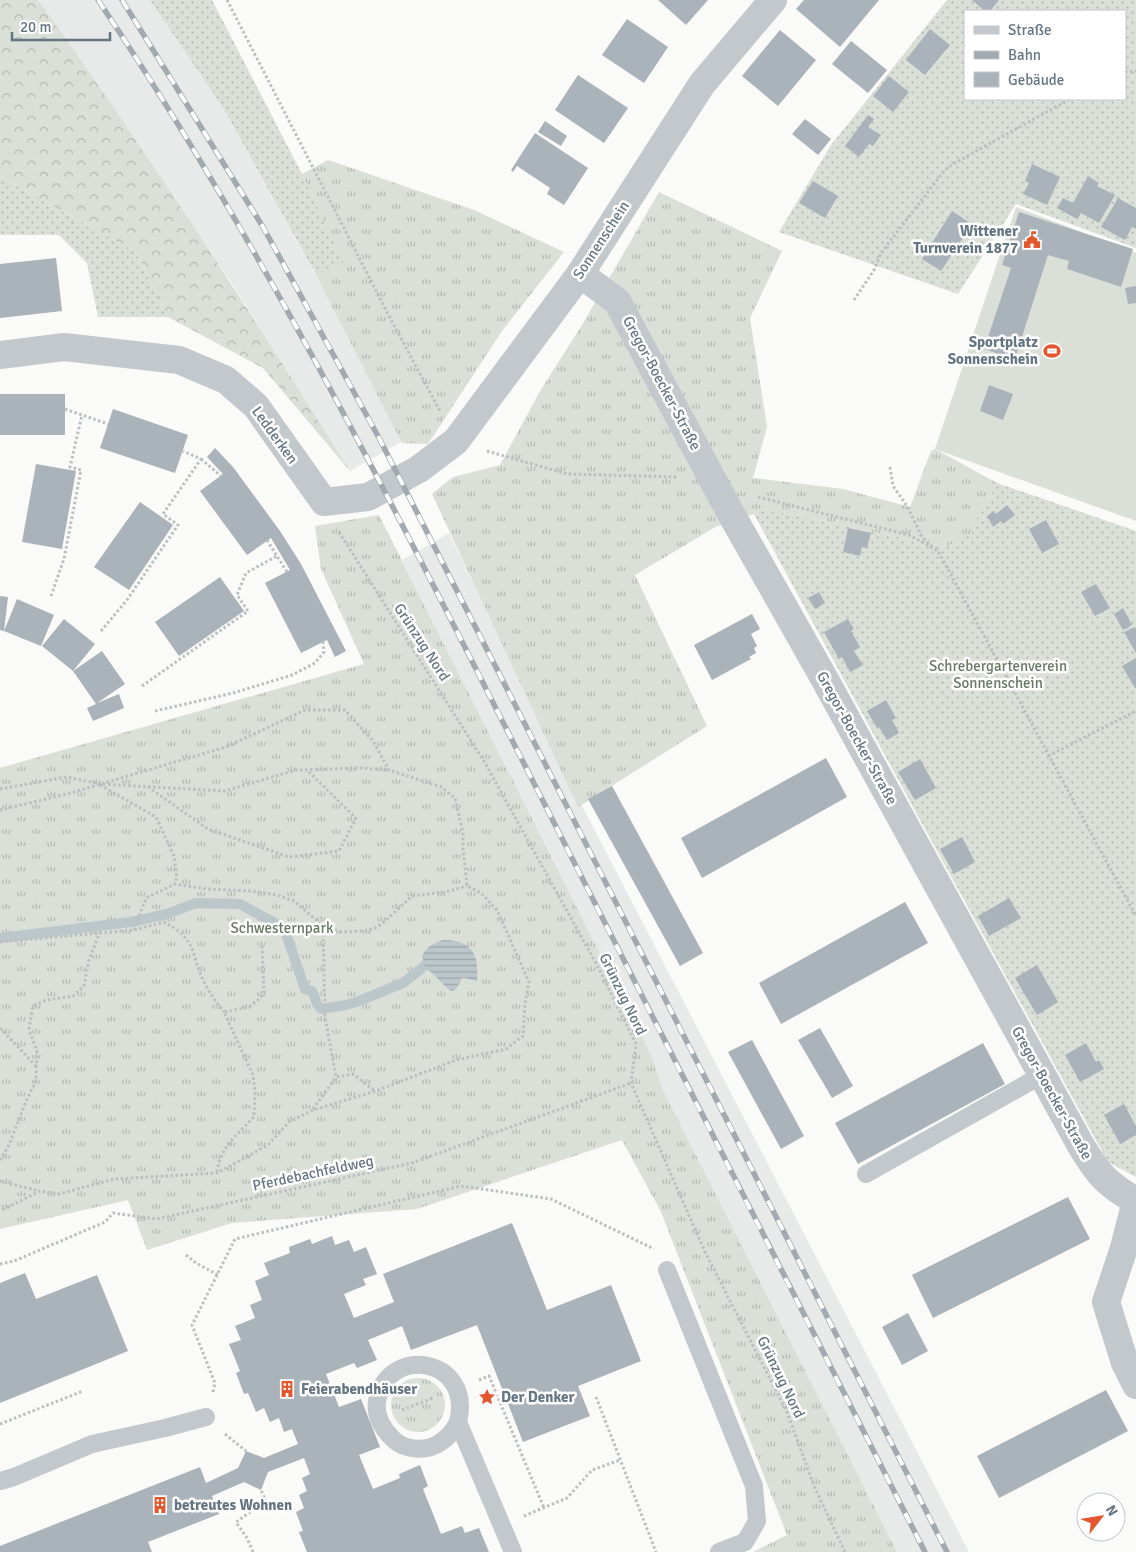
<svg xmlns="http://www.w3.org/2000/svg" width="1136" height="1552" viewBox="0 0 1136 1552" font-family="Signika,sans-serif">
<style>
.built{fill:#e8e9e9}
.grass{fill:url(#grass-tufts)}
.forest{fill:url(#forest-crowns)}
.garden{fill:url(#garden-dots);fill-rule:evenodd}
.pitch{fill:#dadfd7}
.water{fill:url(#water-rules)}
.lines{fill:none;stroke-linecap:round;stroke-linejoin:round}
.stream{stroke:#bbc7cb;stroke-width:10}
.building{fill:#aab3b9}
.path{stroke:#bbbfc2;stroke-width:3;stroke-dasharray:2.5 2.5;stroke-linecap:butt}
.service{stroke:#c3c8cc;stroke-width:18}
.minor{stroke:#c3c8cc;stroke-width:28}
.rail-casing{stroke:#a2aab0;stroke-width:5.5}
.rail{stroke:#fff;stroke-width:4;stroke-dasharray:11;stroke-linecap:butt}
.labels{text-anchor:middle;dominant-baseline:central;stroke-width:5;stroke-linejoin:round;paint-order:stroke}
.poi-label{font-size:15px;font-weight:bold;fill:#657683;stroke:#fff;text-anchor:start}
.street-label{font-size:15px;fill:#657683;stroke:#fff}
.park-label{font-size:15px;fill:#687a64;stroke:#fff}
</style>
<defs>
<pattern id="grass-tufts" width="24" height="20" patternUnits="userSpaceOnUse" patternTransform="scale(1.25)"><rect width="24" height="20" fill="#dadfd7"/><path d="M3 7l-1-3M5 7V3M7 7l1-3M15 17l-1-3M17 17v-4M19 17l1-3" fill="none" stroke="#b4b9b4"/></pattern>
<pattern id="forest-crowns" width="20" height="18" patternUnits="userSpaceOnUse" patternTransform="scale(1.25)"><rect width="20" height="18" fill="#dadfd7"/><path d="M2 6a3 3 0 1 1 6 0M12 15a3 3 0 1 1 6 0" fill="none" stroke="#b4b9b4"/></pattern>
<pattern id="garden-dots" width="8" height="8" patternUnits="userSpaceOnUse" patternTransform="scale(1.25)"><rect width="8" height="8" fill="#dadfd7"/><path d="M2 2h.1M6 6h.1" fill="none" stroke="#b4b9b4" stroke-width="1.8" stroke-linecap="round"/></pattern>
<pattern id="water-rules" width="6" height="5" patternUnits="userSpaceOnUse" patternTransform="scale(1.25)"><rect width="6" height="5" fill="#bbc7cb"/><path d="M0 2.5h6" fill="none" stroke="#9ca6aa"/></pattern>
</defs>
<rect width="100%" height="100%" fill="#fafaf8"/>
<!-- built -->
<g class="built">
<polygon points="33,0 150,0 223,108 406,439 350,471 231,282"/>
<polygon points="449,533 578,798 969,1552 897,1552 663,1090 648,1050 402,560"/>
</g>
<!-- grass -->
<g class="grass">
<polygon points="328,160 474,210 564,252 502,331 428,444 402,443 316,275 342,262 302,174"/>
<polygon points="659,192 782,251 750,318 767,427 753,478 843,489 910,507 931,451 935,449 997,483 970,536 945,547 764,509 754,514 717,526 635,575 707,726 578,807 432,494 453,477 500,465 540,391 582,325"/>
<polygon points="379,515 650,1053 663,1090 897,1552 753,1552 787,1535 661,1212 622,1140 417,1209 232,1223 147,1250 128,1200 0,1229 0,768 364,664 321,569 315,526"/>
<circle cx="418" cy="1405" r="27"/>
</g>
<!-- forest -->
<path class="forest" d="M0,0H38C148,153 250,311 350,471L263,368L168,317L136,252L0,177Z"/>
<!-- garden -->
<g class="garden">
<polygon points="150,0 212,0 302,174 343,262 316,275 223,108"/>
<path d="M947,0H1136V248L1016,204L958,294L779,232L831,145ZM965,11H1125V99H965Z"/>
<polygon points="0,177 136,252 168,317 98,317 87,263 59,235 0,235"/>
<polygon points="997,483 1136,531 1136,1177 1108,1162 919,818 754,514 764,509 945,547 970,535"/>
</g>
<!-- pitch -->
<polygon class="pitch" points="1016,207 1136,253 1136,521 935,449"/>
<!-- water -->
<path class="water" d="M443,940C473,940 479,955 477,981L464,978L461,979L457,988L453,991L449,990L431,972L420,967L419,965L424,958L423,954C428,946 434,943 443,940Z"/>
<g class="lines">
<!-- stream -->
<polyline class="stream" points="0,938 131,922 167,914 196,903 240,904 284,928 305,989 312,991 317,1004 321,1009 346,1005 359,1001 403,983 421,969"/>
</g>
<!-- building -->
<g class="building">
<polygon points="658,0 708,0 686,25"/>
<polygon points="804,0 879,0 840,47 796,9"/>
<polygon points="972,0 999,0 990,11 985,11"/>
<polygon points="627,19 668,47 644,83 602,55"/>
<polygon points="930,29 950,45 925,75 906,60"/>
<polygon points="780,30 816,60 778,106 742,76"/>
<polygon points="851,41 887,70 868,93 832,64"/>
<polygon points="578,75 628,108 604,143 555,110"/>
<polygon points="889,76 909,92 893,112 873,96"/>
<polygon points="868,115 874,119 868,127 881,135 873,146 869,144 859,157 845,146"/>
<polygon points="805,119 831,139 818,155 792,134"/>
<polygon points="545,121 567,136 561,146 538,132"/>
<polygon points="535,133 588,168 564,205 547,194 550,188 517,166 513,172 511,170"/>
<polygon points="1032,164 1060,177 1047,205 1023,194 1029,183 1025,181"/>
<polygon points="1088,176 1099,183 1097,186 1115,195 1099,223 1081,213 1077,219 1057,208 1063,198 1073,203"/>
<polygon points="813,181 838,196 825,218 799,203"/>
<polygon points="1118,198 1136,208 1136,229 1132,227 1125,240 1101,227"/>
<polygon points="952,211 972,224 941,271 922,259"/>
<polygon points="1019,212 1133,249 1121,287 1067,269 1069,261 1048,255 1015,359 984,349 1011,268 1002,265"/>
<polygon points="56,258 62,311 0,318 0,264"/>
<polygon points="1136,286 1136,303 1128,304 1125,288"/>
<polygon points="989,385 1013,394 1003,420 980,411"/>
<rect x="0" y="394" width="65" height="41"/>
<polygon points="113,409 188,435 175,473 100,448"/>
<polygon points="215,448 233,467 280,531 301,564 346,651 335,657 327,640 301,653 265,583 290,570 271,538 247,555 200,491 223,474 207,457"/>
<polygon points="36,464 76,471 62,549 22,542"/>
<polygon points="140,502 173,525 129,590 94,567"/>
<polygon points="1007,505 1015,515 1003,524 1001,521 993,527 987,516 994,511 996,514"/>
<polygon points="1046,520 1059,544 1042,553 1029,529"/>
<polygon points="848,528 871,533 867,548 862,547 860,556 843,552"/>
<polygon points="220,577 244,611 179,656 155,622"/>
<polygon points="1096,584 1110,608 1095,616 1081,592"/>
<polygon points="819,592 825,603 815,609 808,598"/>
<polygon points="0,596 8,597 4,631 0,630"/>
<polygon points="17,599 54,615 41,646 4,631"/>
<polygon points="1123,608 1132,625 1123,630 1114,614"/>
<polygon points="752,614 760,629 751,634 757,646 754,648 756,653 749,657 751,659 712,680 694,645"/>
<polygon points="64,619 95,644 73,671 102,651 125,684 97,703 119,694 124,708 93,721 87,708 96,704 73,671 42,646"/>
<polygon points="848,619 854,629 851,631 860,647 854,651 863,665 850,672 842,657 839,659 824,632"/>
<polygon points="1135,627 1136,629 1136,653 1124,632"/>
<polygon points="1136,658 1136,688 1135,688 1122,666"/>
<polygon points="886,700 896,718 892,720 899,733 887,740 879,727 877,728 867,711"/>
<polygon points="826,758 847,797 702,878 681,838"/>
<polygon points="920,759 936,788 915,800 898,772"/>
<polygon points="612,786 703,953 680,966 588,799"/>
<polygon points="962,837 975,862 954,874 940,849"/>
<polygon points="1009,898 1021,918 989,936 978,916"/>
<polygon points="905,902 928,943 781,1024 759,983"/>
<polygon points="1037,965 1058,1002 1037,1015 1015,978"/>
<polygon points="820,1028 853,1086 832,1098 798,1040"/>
<polygon points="752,1040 804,1136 781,1149 728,1052"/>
<polygon points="983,1043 1005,1084 858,1164 835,1123"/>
<polygon points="1086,1043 1096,1062 1099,1060 1104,1069 1080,1082 1065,1055"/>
<polygon points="1124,1104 1136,1126 1136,1135 1120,1144 1104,1115"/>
<polygon points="1068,1197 1090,1239 933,1318 912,1275"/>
<polygon points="512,1223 547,1310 611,1285 641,1361 578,1386 590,1416 523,1442 477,1325 411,1350 402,1326 368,1340 377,1360 357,1368 354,1363 326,1374 339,1407 361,1399 380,1447 359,1455 373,1489 400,1478 399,1474 420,1465 428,1486 423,1489 441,1534 462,1526 465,1533 479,1528 489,1552 307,1552 299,1532 303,1531 296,1512 304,1508 299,1495 307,1491 302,1478 310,1474 304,1458 268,1472 261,1490 244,1482 212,1496 219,1514 148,1542 152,1552 0,1552 0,1546 200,1467 206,1483 238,1468 246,1451 264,1458 298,1444 292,1429 284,1432 279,1418 270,1422 264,1408 256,1412 248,1393 244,1394 236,1373 240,1371 229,1344 241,1340 235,1326 255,1318 250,1305 262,1300 255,1281 269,1275 264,1263 290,1253 289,1247 310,1239 312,1244 332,1236 335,1245 349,1240 354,1252 366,1247 377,1274 363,1279 366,1285 344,1294 354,1318 394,1302 383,1274"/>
<polygon points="25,1273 36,1299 97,1275 128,1351 0,1403 0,1283"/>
<polygon points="908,1313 928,1351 902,1365 882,1327"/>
<polygon points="1106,1390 1128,1431 999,1498 977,1456"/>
</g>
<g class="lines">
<!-- path -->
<g class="path">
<polyline points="227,0 388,314 440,411"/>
<polyline points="1125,72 1136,71"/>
<polyline points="854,300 874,270 881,253 944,171 953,164 1070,99"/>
<polyline points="65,409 108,424"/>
<polyline points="487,451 567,474 677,477"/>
<polyline points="201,459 221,476"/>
<polyline points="890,467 893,486 907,506 922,537 932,546"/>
<polyline points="758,497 909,535 938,551 1136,916"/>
<polyline points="339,532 485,763 598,967 636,1044 631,1083 705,1252 787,1412 814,1486 845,1552"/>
<polyline points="267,540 287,572"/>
<polyline points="51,596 64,559 81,470 70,467 82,415"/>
<polyline points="101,631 127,600 178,525 163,514 201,459 183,451"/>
<polyline points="142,686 248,611 237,595 246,573 277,556"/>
<polyline points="155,711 233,693 292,675 315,663 324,652 323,642"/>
<polyline points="1048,756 1136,711"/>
<polyline points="100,785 156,817 174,856 177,877 175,884"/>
<polyline points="148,787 208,829 289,857 339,851 356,818 307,770"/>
<polyline points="0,789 66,777 100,784 225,791 296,770 361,768 389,770"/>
<polyline points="0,810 67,794 226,747 305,710 345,710 373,741 389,770 441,787 455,798 463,833 463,849 467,886 481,893 497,910 529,982 525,1003 523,1036 506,1049 456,1060 376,1091 313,1110 289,1122 268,1145 217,1173 115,1179 59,1194 40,1191 0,1211"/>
<polyline points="323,929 325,1017 336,1077 353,1074 375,1091"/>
<polyline points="134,930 146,898 175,884 207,889 251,891 277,895 294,901 322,925 323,929 341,932 365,931 375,928 384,922 412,896 445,892 467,886"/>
<path d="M0,942L134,930L164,922C198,940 190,953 204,982C209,993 217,1003 224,1012"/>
<polyline points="0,1028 36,1066"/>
<polyline points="313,1109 336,1077"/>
<polyline points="0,1160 9,1145 26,1101 36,1081 37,1051 29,1030 33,1006 46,1000 73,996 84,986 89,960 99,934"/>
<path d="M217,1172C220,1148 237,1134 254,1117L255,1092L253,1075L224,1012L249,1007L258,1000L264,993L262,946"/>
<polyline points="0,1181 39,1191"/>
<polyline points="186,1255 196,1263 218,1275"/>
<polyline points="0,1264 14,1261 105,1222 113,1213 156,1219 412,1163 631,1083"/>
<polyline points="479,1380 489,1376 544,1508"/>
<polyline points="213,1392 215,1383 192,1325 235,1239 461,1186 551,1199 654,1249"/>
<polyline points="596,1397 656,1552"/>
<polyline points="402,1410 433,1398"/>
<polyline points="0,1424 83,1391"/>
<polyline points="225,1434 246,1451"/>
<polyline points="524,1516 567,1498 592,1470 620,1460"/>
<polyline points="253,1552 247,1538 236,1522 266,1501 261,1490"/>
</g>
<!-- service -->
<g class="service">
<polyline points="866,1174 1042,1075"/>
<polyline points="667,1270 754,1486 757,1521 745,1542 719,1552"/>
<path d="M458,1422C454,1430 449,1437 441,1442C427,1452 404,1451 392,1438C382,1428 375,1415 377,1401C387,1344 474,1357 458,1422L513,1552"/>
<polyline points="0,1481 14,1477 92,1444 165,1428 206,1417"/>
</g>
<!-- minor -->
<g class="minor">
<path d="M580,274L617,301L730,512L824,678L1080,1144C1098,1174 1105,1183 1136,1201"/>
<polyline points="0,355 64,347 179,360 226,380 256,406 324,502 368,497 419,469 456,441 580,274 702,84 773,0"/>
<polyline points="1136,1201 1124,1248 1106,1302 1125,1363 1136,1385"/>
</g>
<!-- rail casing -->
<g class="rail-casing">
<g id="rail">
<path d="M98,0C258,238 387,493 516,748C652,1016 788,1284 925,1552"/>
<polyline points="122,0 263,227 378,436 947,1552"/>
</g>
</g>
<!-- rail -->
<use href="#rail" class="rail"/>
</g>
<!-- icons -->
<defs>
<g id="civic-bare" transform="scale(1.35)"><path d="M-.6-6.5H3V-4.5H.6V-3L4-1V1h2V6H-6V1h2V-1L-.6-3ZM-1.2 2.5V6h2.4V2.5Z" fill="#e4572e" stroke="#fff" stroke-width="2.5" paint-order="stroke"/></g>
<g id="stadium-bare" transform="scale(1.35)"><path d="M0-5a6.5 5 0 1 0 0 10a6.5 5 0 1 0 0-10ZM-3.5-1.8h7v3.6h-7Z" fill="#e4572e" stroke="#fff" stroke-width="2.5" paint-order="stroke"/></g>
<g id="building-bare" transform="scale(1.35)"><path d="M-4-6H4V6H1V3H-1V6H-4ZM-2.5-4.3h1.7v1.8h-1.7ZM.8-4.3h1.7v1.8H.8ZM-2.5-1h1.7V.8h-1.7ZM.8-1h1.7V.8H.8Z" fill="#e4572e" stroke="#fff" stroke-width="2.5" paint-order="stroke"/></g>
<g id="sight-bare" transform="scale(1.35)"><path d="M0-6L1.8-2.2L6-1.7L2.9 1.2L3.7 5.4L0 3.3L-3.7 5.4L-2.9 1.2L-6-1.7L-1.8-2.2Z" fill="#e4572e" stroke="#fff" stroke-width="2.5" paint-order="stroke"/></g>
</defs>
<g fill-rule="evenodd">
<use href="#civic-bare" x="1032" y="240"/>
<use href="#stadium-bare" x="1052" y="351"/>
<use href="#building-bare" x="287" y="1389"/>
<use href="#sight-bare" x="487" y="1397"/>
<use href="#building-bare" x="160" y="1505"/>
</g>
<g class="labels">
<!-- poi labels -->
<g class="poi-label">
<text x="1018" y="231" text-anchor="end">Wittener<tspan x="1018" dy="17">Turnverein 1877</tspan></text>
<text x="1038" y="342" text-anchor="end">Sportplatz<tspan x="1038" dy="17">Sonnenschein</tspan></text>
<text x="301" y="1389">Feierabendhäuser</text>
<text x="501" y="1397">Der Denker</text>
<text x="174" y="1505">betreutes Wohnen</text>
</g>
<!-- street labels -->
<g class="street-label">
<text transform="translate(601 240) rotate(-57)">Sonnenschein</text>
<text transform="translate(662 383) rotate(62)">Gregor-Boecker-Straße</text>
<text transform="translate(275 435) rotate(54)">Ledderken</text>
<text transform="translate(422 642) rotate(57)">Grünzug Nord</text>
<text transform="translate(857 738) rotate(61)">Gregor-Boecker-Straße</text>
<text transform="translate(623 994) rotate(64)">Grünzug Nord</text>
<text transform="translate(1052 1093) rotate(61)">Gregor-Boecker-Straße</text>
<text transform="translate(313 1173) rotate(-12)">Pferdebachfeldweg</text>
<text transform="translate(781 1377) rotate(64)">Grünzug Nord</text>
</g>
<!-- park labels -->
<g class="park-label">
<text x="998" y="666">Schrebergartenverein<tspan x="998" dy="17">Sonnenschein</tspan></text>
<text x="282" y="928">Schwesternpark</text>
</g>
</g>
<!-- legend -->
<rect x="964" y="10" width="162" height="90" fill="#ffffff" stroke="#c1c8cd"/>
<rect x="974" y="26" width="25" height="8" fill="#c3c8cc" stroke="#c1c8cd"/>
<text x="1008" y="35" font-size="15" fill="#657683">Straße</text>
<rect x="974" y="51" width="25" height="8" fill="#a2aab0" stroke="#c1c8cd"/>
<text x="1008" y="60" font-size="15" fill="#657683">Bahn</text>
<rect x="974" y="72" width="25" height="15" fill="#aab3b9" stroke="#c1c8cd"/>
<text x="1008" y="85" font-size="15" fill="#657683">Gebäude</text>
<!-- north arrow -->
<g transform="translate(1101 1517) rotate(59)"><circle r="24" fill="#ffffff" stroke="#c1c8cd"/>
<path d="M0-4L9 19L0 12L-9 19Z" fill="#e4572e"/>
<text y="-8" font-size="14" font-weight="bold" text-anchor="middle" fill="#657683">N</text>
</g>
<!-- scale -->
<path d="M12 32v8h98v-8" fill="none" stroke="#657683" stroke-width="2.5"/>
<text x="20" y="32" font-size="15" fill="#657683" stroke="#ffffff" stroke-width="4" paint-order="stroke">20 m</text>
</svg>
